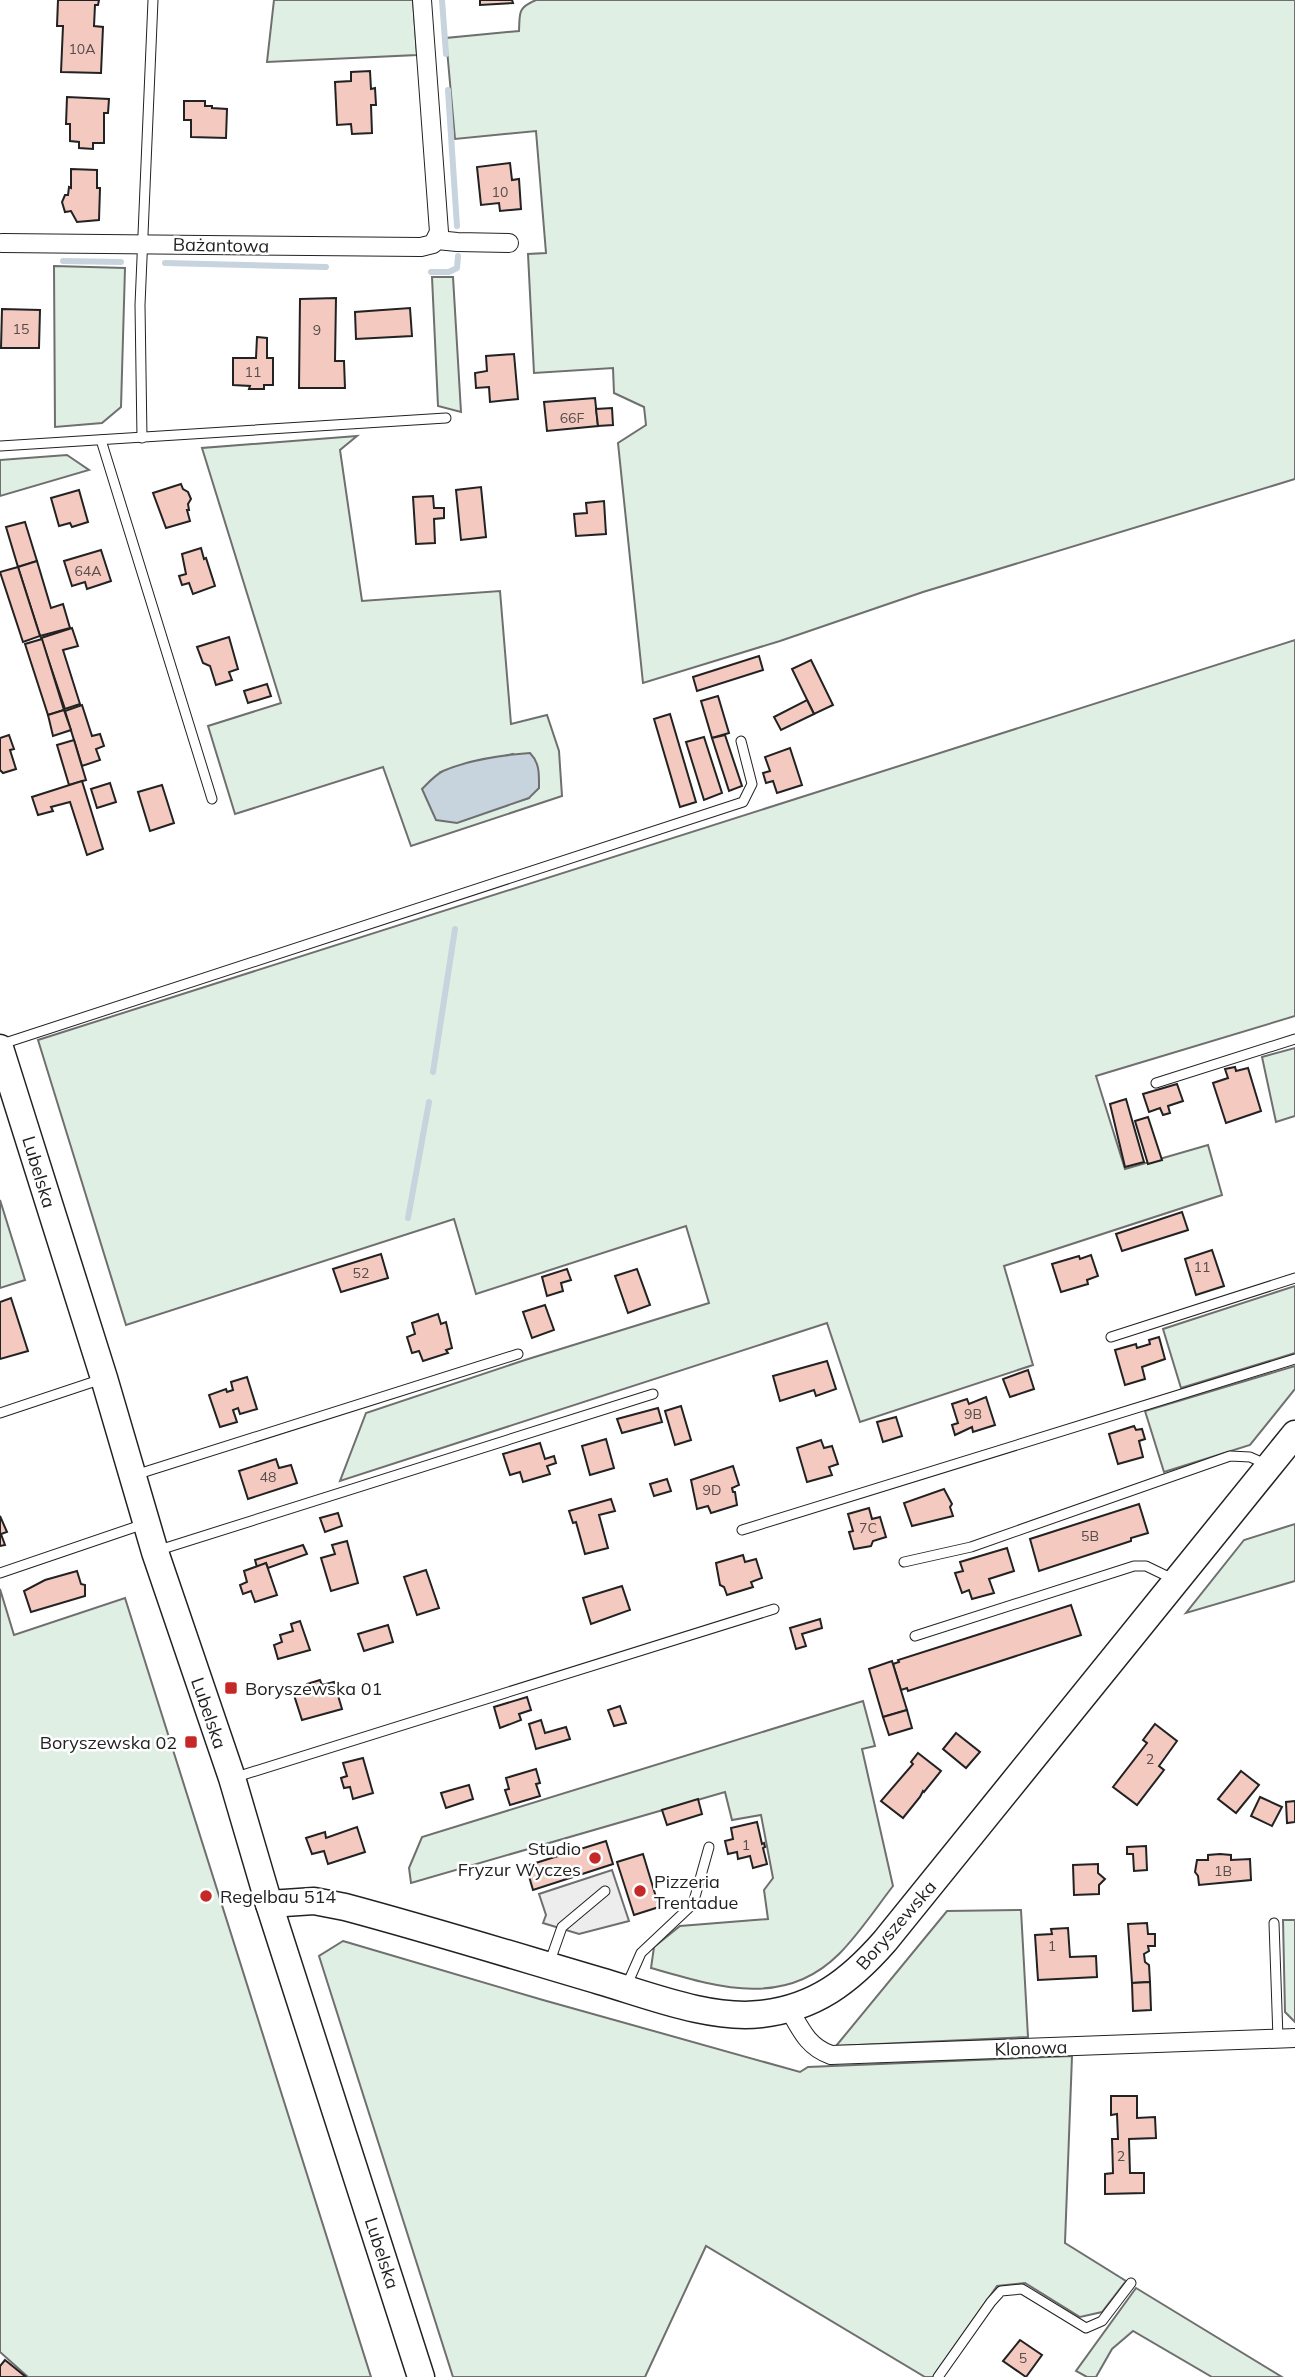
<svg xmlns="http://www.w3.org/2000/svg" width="1295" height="2377" viewBox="0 0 1295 2377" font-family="Mulish,sans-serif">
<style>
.green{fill:#e0efe3;stroke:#6f6f6f;stroke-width:2;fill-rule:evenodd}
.parking{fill:#ededed;stroke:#6f6f6f;stroke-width:2}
.water{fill:#c7d3dd;stroke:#6f6f6f;stroke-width:2}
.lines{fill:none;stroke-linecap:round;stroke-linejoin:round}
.stream{stroke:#c7d3dd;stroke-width:6}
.building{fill:#f3c9c0;stroke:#222;stroke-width:2}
.lane-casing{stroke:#222;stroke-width:11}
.street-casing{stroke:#222;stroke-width:20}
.secondary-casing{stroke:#222;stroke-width:29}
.lane{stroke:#fff;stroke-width:9}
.street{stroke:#fff;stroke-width:18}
.secondary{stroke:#fff;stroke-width:26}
.poi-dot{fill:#c62828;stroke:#fff;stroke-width:2.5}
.labels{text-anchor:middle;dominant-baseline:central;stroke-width:5;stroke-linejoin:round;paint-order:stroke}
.number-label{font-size:14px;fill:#564c4a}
.street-label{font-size:18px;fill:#222;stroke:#fff}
.poi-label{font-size:18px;fill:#222;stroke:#fff;text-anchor:start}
</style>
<rect width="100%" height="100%" fill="#fff"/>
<!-- green -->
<g class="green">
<polygon points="274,0 413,0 417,55 267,62"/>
<path d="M536,0H1295V479L923,592L780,641L643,683L618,443L646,425L644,407L614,393L613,368L534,373L528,254L546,253L536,131L455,139L446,38L519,31C520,13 517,8 536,0Z"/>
<polygon points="54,266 125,268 121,407 102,423 55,427"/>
<polygon points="432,277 453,277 461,412 438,406"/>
<path d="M357,436L340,450L362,601L500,591L511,724L547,715L559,751L562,796L411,846L383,767L235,814L208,726L281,703L202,448ZM513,754L529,798L485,812L441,772Z"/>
<polygon points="67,455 89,470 0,496 0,460"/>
<polygon points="1295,640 1295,1016 1096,1076 1125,1169 1208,1145 1222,1195 1004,1266 1033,1365 860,1422 827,1323 340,1481 366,1413 525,1360 709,1303 686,1226 476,1294 454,1219 126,1325 38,1040"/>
<polygon points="1295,1048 1295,1116 1276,1122 1262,1057"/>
<polygon points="0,1200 25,1280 0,1288"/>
<polygon points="1295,1286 1295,1353 1181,1388 1163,1329"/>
<polygon points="1295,1366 1295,1389 1250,1445 1164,1472 1145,1411"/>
<polygon points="1295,1524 1295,1581 1186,1613 1244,1540"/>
<polygon points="0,1589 14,1635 125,1598 371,2377 28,2377 0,2352"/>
<path d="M863,1701L875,1746L862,1749L893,1886C876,1908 859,1934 839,1954C784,2009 717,1987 651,1968L654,1947L680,1926L768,1919L764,1890L773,1878L761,1815L732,1820L725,1792L411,1883L409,1868L422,1837Z"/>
<polygon points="1021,1910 1028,2037 836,2046 947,1911"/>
<polygon points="1283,1920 1295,1920 1295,2022 1285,2012"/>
<polygon points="343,1941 543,2000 800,2072 808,2067 1072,2056 1065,2243 1126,2281 1102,2312 1080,2317 1025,2283 997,2286 933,2377 925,2377 706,2246 645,2377 453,2377 319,1956"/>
<polygon points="1136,2288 1282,2377 1212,2377 1133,2331 1112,2349 1096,2377 1087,2377 1076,2371"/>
</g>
<!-- parking -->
<polygon class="parking" points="612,1870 629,1921 579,1934 543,1923 546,1915 539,1894"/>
<!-- water -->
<path class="water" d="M530,753C540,763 539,775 539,788L529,798L457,823L436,820L422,789C428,783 435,775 443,771C469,760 502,755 530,753Z"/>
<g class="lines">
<!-- stream -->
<g class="stream">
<polyline points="442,0 446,54"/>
<polyline points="448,90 457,226"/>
<polyline points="63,261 121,262"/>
<polyline points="165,263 326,267"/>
<polyline points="431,272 449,272 457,268 458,256"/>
<polyline points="433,1072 455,929"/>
<polyline points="408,1218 429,1102"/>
</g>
</g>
<!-- building -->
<g class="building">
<polygon points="58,0 99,0 98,5 95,5 94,26 103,27 101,73 61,72 63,26 57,26"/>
<polygon points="480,0 512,0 513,3 480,5"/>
<polygon points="370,71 371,89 375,88 376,105 371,105 372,133 352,134 351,124 337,125 335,82 351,81 351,72"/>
<polygon points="67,97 109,99 108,113 104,113 104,143 93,143 93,149 79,148 79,142 70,141 70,124 66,124"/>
<polygon points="184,101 205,101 205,106 212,106 212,108 227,109 226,138 191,137 191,120 184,120"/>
<polygon points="510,163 512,180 519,179 521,209 500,211 499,203 481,205 477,167"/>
<polygon points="71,169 97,170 97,188 100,188 99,220 77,222 71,211 65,212 62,202 65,195 68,195 69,187 71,188"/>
<polygon points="336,298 335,361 344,361 345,388 299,388 300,299"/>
<polygon points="410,308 412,336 356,339 355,312"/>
<polygon points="2,309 40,310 39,348 1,348"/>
<polygon points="257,337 267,338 267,358 273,358 273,385 264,385 264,389 249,389 250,386 233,385 233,358 256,358"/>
<polygon points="514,354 518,399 490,402 489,387 476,388 475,373 487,371 486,356"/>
<polygon points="595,398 598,426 547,431 544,402"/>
<polygon points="612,408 613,425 598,426 596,409"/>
<polygon points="181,484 183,489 188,492 191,499 188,504 189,510 187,510 190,521 166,528 153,493"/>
<polygon points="481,487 486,537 461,540 456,490"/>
<polygon points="79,490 88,522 72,527 70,523 59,526 51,498"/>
<polygon points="433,496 434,508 444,508 444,518 434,519 435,543 416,544 413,497"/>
<polygon points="604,501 606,534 576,536 574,514 587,513 586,503"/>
<polygon points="25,522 37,561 18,567 6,527"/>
<polygon points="201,548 204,559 206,558 215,586 193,594 189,583 182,585 179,576 186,574 182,554"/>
<polygon points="101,550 111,581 87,589 85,582 72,586 64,561"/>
<polygon points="37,561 51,608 63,604 70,628 40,636 18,567"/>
<polygon points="18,567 40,636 23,642 0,572"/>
<polygon points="72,628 78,646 63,650 80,704 65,709 41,638"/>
<polygon points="229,637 238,669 229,672 232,680 216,685 210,666 203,663 197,647"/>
<polygon points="42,639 64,710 48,715 25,644"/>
<polygon points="759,656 763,670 697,691 693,677"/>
<polygon points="811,660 833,705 814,714 792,669"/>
<polygon points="267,684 271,696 248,703 244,691"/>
<polygon points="718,696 729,733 712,738 701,701"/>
<polygon points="807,700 814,714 781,730 774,717"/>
<polygon points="82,705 92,736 100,734 104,746 96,749 100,760 82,766 65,711"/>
<polygon points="64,710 71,730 53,736 48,715"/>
<polygon points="670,714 696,802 680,807 654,719"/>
<polygon points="9,735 14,749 10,750 16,769 3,773 0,770 0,738"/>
<polygon points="725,735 742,786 729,791 712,738"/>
<polygon points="704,737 722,793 704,800 686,742"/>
<polygon points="74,740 86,780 69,785 57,745"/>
<polygon points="790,748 802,785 777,793 773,781 766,783 763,773 770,771 765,757"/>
<polygon points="82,781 103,849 87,855 70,802 51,807 53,811 38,815 32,797"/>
<polygon points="110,783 116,802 97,808 91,789"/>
<polygon points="162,785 174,823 150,831 138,792"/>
<polygon points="1235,1067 1236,1071 1248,1068 1261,1111 1226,1123 1213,1083 1228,1078 1225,1069"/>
<polygon points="1177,1084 1183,1101 1168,1106 1170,1113 1163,1115 1160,1108 1149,1112 1143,1094"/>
<polygon points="1126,1099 1144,1162 1125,1167 1110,1104"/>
<polygon points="1148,1117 1162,1160 1148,1164 1135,1121"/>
<polygon points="1182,1212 1188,1230 1122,1251 1116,1234"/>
<polygon points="1212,1250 1224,1286 1196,1295 1185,1259"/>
<polygon points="381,1254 388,1278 341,1292 333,1269"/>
<polygon points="1091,1255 1098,1276 1087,1280 1088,1284 1061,1292 1052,1264 1079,1256 1080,1259"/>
<polygon points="567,1269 571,1280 561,1283 563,1291 547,1296 542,1277"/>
<polygon points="637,1269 650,1305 628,1313 615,1276"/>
<polygon points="11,1298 28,1351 0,1359 0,1302"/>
<polygon points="545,1305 554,1330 532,1338 523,1312"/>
<polygon points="438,1314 441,1324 446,1322 452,1348 446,1350 448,1353 423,1361 419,1351 412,1353 407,1337 415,1334 412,1323"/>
<polygon points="1159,1337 1165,1359 1142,1367 1145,1379 1125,1385 1115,1350 1136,1344 1137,1348 1150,1344 1149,1340"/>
<polygon points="827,1361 836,1389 816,1396 814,1390 780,1401 773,1376"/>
<polygon points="1028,1370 1034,1389 1010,1397 1003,1379"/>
<polygon points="247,1377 257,1409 240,1414 238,1408 233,1410 237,1422 220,1427 209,1395 226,1389 227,1392 233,1390 231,1382"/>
<polygon points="986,1397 995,1425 973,1432 972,1427 955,1435 952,1425 958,1423 952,1404 967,1399 969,1404"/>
<polygon points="681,1406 691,1440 675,1445 665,1411"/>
<polygon points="658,1408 662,1422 622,1433 617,1419"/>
<polygon points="896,1417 902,1436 883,1442 877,1422"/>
<polygon points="1134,1426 1136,1430 1142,1429 1145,1439 1139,1441 1143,1457 1118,1464 1109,1434"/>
<polygon points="606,1439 614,1468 590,1475 582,1446"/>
<polygon points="821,1440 824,1448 832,1446 838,1464 829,1467 832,1475 807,1482 797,1448"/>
<polygon points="540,1443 545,1459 554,1456 556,1463 547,1466 550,1474 523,1482 520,1472 510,1475 503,1454"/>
<polygon points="276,1459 279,1468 291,1465 297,1483 248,1499 239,1471"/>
<polygon points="733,1466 739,1485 732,1488 733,1492 735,1492 737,1505 711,1513 708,1506 697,1509 691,1480"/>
<polygon points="667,1479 671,1491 654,1496 650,1484"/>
<polygon points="944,1489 952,1504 950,1507 953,1516 912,1526 904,1503"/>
<polygon points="611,1499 615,1511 599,1515 608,1548 585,1554 576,1522 573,1523 569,1511"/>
<polygon points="1139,1504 1148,1533 1131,1538 1131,1541 1039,1571 1030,1539"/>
<polygon points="869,1508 872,1519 880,1517 886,1537 873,1541 871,1546 854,1549 849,1532 853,1531 848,1514"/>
<polygon points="338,1513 342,1526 325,1532 320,1518"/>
<polygon points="0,1516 7,1532 1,1534 5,1545 0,1546"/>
<polygon points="347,1541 358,1583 331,1591 321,1558 335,1554 332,1545"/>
<polygon points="303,1545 307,1554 268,1568 266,1563 257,1567 255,1560"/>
<polygon points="1007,1548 1014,1571 989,1579 994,1593 972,1599 969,1590 962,1593 955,1573 963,1571 960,1562"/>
<polygon points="743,1555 745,1562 756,1559 762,1578 751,1582 753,1587 727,1595 724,1587 720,1585 716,1563"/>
<polygon points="266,1563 277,1595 255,1602 251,1591 243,1594 240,1585 247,1582 244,1571"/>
<polygon points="426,1570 439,1608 417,1615 404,1577"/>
<polygon points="77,1571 81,1584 85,1585 85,1596 31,1612 24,1591 45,1580"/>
<polygon points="622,1586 630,1610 591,1624 583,1598"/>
<polygon points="1071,1605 1081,1635 908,1691 907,1688 901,1690 893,1664 899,1662 898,1660"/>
<polygon points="820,1619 822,1628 802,1634 806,1646 796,1649 790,1628"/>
<polygon points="300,1621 310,1650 278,1659 274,1645 282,1642 280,1635 293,1631 291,1624"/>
<polygon points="388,1625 393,1642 364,1651 358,1634"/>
<polygon points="892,1661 907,1710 883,1717 869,1669"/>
<polygon points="320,1680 322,1685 334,1682 342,1709 302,1720 294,1695 308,1690 307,1684"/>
<polygon points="527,1697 531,1710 519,1714 521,1720 500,1728 494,1707"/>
<polygon points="620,1706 626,1723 614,1726 608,1710"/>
<polygon points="907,1710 912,1728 889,1735 883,1717"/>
<polygon points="541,1720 545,1733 566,1727 570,1739 536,1749 529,1724"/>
<polygon points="1155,1724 1177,1741 1159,1766 1164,1770 1137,1805 1113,1787 1147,1743 1143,1740"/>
<polygon points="956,1733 980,1752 966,1768 943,1749"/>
<polygon points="918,1753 941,1771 924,1792 923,1791 920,1797 903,1818 881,1801 913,1764 911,1762"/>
<polygon points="363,1758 373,1793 353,1799 350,1787 344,1788 341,1778 347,1776 343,1763"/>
<polygon points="536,1769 540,1783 536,1784 540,1796 510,1805 505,1790 509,1789 506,1778"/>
<polygon points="1241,1771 1259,1785 1236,1813 1218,1799"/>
<polygon points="469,1785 473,1799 446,1808 441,1793"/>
<polygon points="1260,1797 1282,1807 1272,1826 1251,1816"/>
<polygon points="698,1799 702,1814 667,1825 662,1810"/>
<polygon points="1295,1801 1295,1822 1287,1823 1286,1802"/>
<polygon points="757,1822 762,1844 764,1843 765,1847 763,1848 767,1864 753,1868 750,1856 738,1859 737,1852 728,1854 725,1841 733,1839 731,1828"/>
<polygon points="357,1827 365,1852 328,1864 324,1851 312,1854 306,1838 325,1832 326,1838"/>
<polygon points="606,1841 613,1864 533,1890 526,1866"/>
<polygon points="1146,1846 1147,1870 1134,1871 1133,1854 1127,1854 1127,1847"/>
<polygon points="643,1854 659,1907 634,1915 617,1862"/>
<polygon points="1220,1854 1231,1855 1231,1860 1250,1859 1251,1880 1199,1885 1198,1876 1195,1872 1197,1860 1208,1860 1208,1855"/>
<polygon points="1098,1864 1098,1873 1105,1879 1099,1885 1099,1894 1074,1895 1073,1865"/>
<polygon points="1147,1923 1148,1934 1155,1934 1155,1946 1148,1946 1149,1951 1144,1954 1145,1962 1149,1965 1150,1982 1132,1983 1128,1924"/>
<polygon points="1068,1928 1070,1957 1096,1956 1097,1977 1038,1980 1035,1935 1052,1934 1051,1929"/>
<polygon points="1150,1982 1151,2010 1133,2011 1132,1983"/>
<polygon points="1111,2096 1137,2096 1137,2118 1155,2117 1156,2138 1129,2139 1130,2173 1144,2173 1144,2193 1105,2194 1105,2174 1113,2173 1112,2139 1118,2139 1117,2114 1111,2115"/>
<polygon points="1020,2340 1042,2355 1026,2377 1003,2361"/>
<polygon points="5,2360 26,2377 0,2377 0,2366"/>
</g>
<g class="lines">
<!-- lane casing -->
<g class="lane-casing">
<g id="lane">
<polyline points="142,438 140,305 153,0"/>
<polyline points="101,440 212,799"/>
<polyline points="0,446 446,418"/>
<polyline points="2,1044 743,802 752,784 741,741"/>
<polyline points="1156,1083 1295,1039"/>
<polyline points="1111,1337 1295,1278"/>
<polyline points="0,1413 102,1379"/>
<polyline points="135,1475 518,1354"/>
<polyline points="742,1530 1295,1359"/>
<polyline points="156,1551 653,1394"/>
<polyline points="904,1562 971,1547 1230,1456 1250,1457 1268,1465"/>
<polyline points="0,1573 144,1524"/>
<polyline points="915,1636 1134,1566 1146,1566 1175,1580"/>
<polyline points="233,1778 774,1609"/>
<polyline points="1274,1923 1278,2038"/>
<polyline points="549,1964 562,1927 605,1891"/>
<polyline points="626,1987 641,1953 693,1904 709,1847"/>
<polyline points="938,2377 991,2302 1001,2291 1022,2289 1086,2328 1102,2321 1131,2283"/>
</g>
</g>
<!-- street casing -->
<g class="street-casing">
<g id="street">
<polyline points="437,240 457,242 509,243"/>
<polyline points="2,243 421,247 433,244 439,232 422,0"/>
<path d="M789,2009C801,2030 808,2047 831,2055L1295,2038"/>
</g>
</g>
<!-- secondary casing -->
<g class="secondary-casing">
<g id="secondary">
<polyline points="0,1048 104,1378 155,1552 232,1778 269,1904 421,2377"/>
<path d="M269,1904L314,1901L345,1907C431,1930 515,1956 600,1981C648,1995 710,2020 761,2014C815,2008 850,1981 885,1941L1295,1434"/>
</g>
</g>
<!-- lane -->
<use href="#lane" class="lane"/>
<!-- street -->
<use href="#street" class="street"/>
<!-- secondary -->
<use href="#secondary" class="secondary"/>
</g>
<!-- markers -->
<g class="poi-dot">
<rect x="224" y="1681" width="14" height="14" rx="3.5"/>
<rect x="184" y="1735" width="14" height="14" rx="3.5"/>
<circle cx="595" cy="1858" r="7"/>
<circle cx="640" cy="1891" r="7"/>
<circle cx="206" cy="1896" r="7"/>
</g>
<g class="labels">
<!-- number labels -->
<g class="number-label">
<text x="82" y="49">10A</text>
<text x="500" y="192">10</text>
<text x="21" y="329">15</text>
<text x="317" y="330">9</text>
<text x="253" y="372">11</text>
<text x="572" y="418">66F</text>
<text x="88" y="571">64A</text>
<text x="1202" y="1267">11</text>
<text x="361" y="1273">52</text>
<text x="973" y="1414">9B</text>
<text x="268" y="1477">48</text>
<text x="712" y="1490">9D</text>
<text x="868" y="1528">7C</text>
<text x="1090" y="1536">5B</text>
<text x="1150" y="1759">2</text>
<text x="746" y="1845">1</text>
<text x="1223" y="1871">1B</text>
<text x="1052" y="1946">1</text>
<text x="1121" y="2156">2</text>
<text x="1023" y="2358">5</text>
</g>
<!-- street labels -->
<g class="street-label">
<text transform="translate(221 245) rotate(1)">Bażantowa</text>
<text transform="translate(39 1172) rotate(73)">Lubelska</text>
<text transform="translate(209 1713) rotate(71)">Lubelska</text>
<text transform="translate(896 1925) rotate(-49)">Boryszewska</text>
<text transform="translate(1031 2048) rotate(-2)">Klonowa</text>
<text transform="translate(382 2253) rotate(72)">Lubelska</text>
</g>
<!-- poi labels -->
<g class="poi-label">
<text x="245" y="1688">Boryszewska 01</text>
<text x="177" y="1742" text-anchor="end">Boryszewska 02</text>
<text x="581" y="1848" text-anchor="end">Studio<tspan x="581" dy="21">Fryzur Wyczes</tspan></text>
<text x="654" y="1881">Pizzeria<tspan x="654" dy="21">Trentadue</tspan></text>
<text x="220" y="1896">Regelbau 514</text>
</g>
</g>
</svg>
